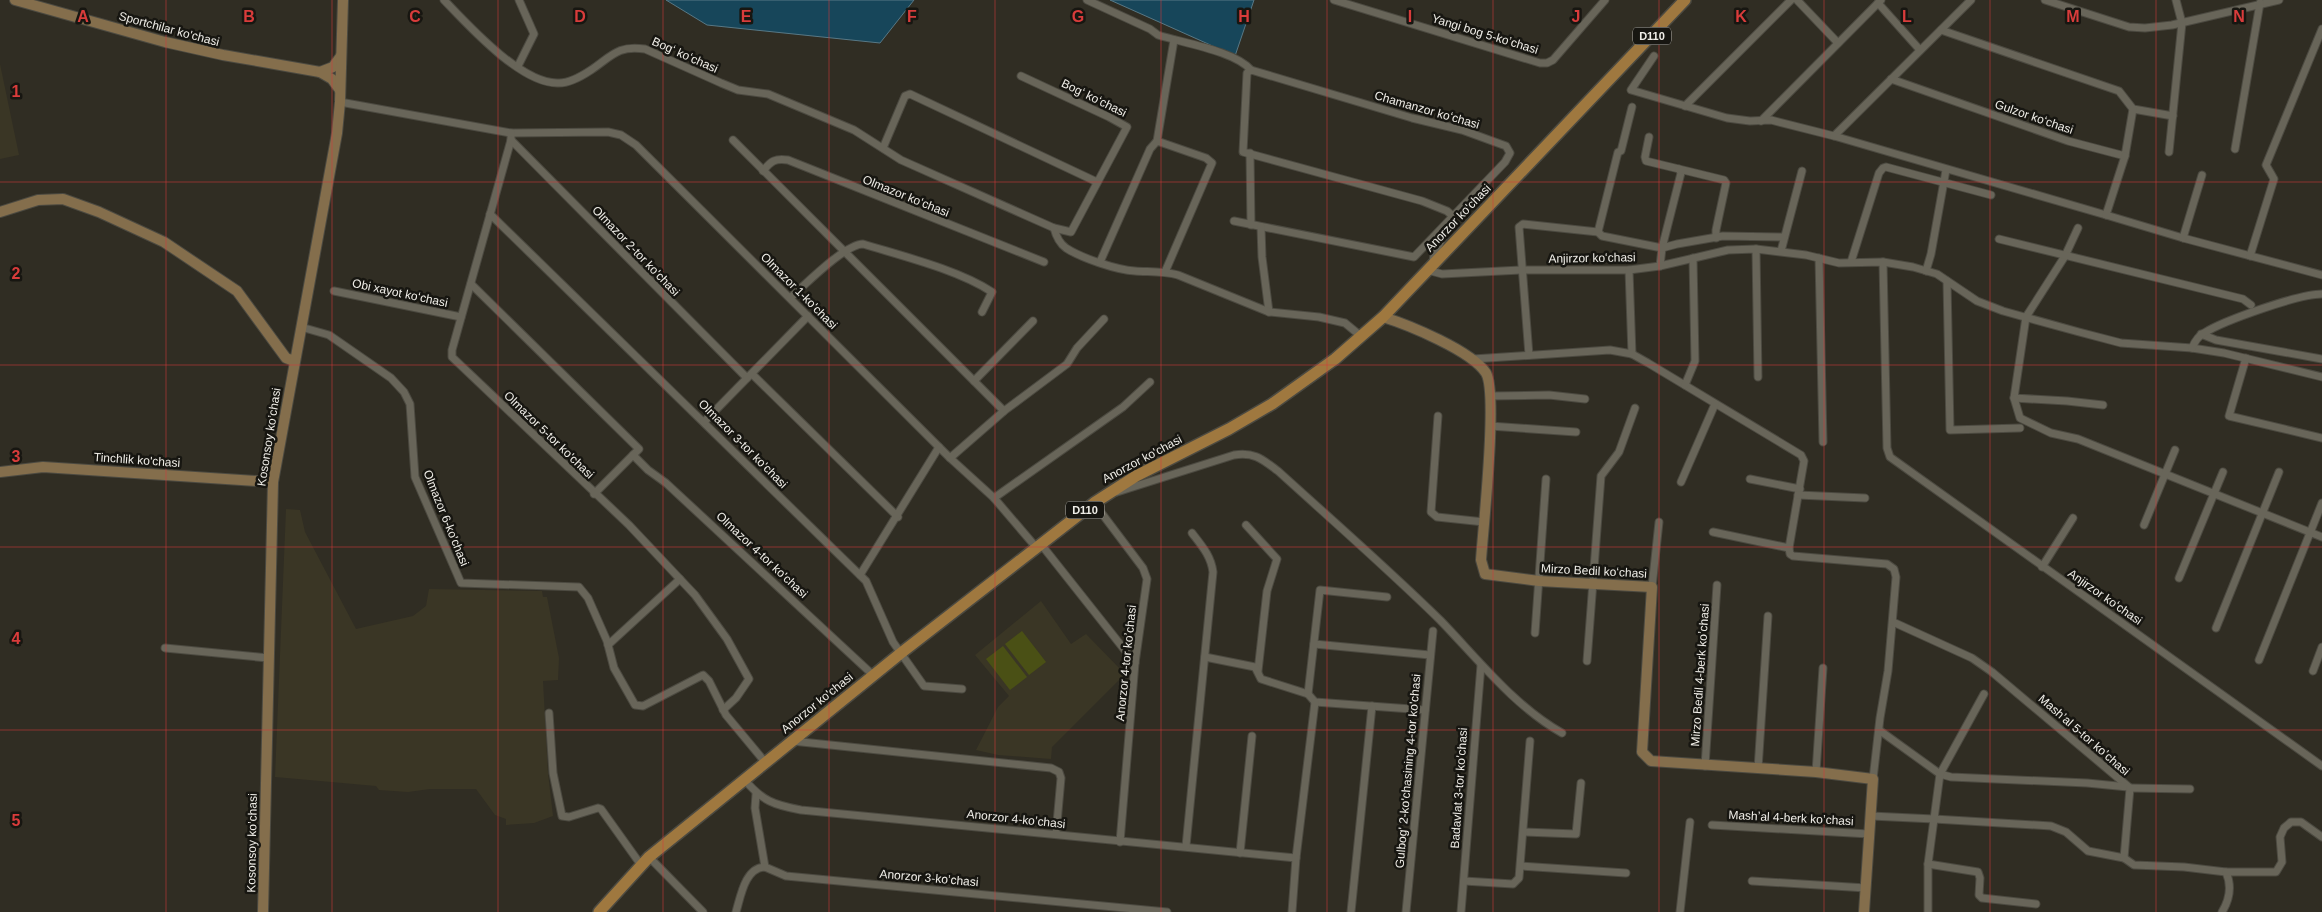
<svg xmlns="http://www.w3.org/2000/svg" width="2322" height="912" viewBox="0 0 2322 912" font-family="Helvetica,sans-serif">
<style>
.built{fill:#3a3625}
.green{fill:#4a5015}
.water{fill:#17465a;stroke:#587885}
.lines{fill:none;stroke-linecap:round;stroke-linejoin:round}
.street-casing{stroke:#4c4a41;stroke-width:9}
.secondary-casing{stroke:#4c4a41;stroke-width:12}
.primary-casing{stroke:#4c4a41;stroke-width:14}
.street{stroke:#686559;stroke-width:7}
.secondary{stroke:#846e4c;stroke-width:10}
.primary{stroke:#9f783f;stroke-width:11}
.grid{fill:none;stroke:#d93c3b;stroke-width:1;stroke-opacity:0.55}
.labels{text-anchor:middle;dominant-baseline:central;stroke-width:5;stroke-linejoin:round;paint-order:stroke}
.shield{fill:#171611;stroke:#afada8;stroke-width:1}
.shield-label{font-size:11px;font-weight:bold;fill:#f0eee8}
.street-label{font-size:12px;fill:#f0eee8;stroke:#171611}
.grid-label{font-size:16px;text-anchor:middle;font-weight:bold;fill:#d93c3b;stroke:#171611;stroke-width:5;stroke-linejoin:round;paint-order:stroke}
</style>
<rect width="100%" height="100%" fill="#302d23"/>
<!-- built -->
<g class="built">
<polygon points="0,64 19,155 0,159"/>
<polygon points="286,509 300,510 305,532 356,629 413,616 426,606 429,589 542,591 543,597 547,597 559,658 558,680 543,681 548,773 553,816 534,823 506,825 506,819 495,815 476,789 430,789 408,792 379,790 376,786 275,777"/>
<polygon points="1041,601 1071,644 1086,634 1125,674 1052,747 1051,759 998,755 976,750 998,707 1009,696 975,655"/>
</g>
<!-- green -->
<g class="green">
<polygon points="1022,631 1046,662 1029,675 1005,644"/>
<polygon points="1003,646 1027,677 1010,690 986,659"/>
</g>
<!-- water -->
<g class="water">
<polygon points="666,0 914,0 880,43 707,25"/>
<polygon points="1110,0 1254,0 1235,56"/>
</g>
<g class="lines">
<!-- street casing -->
<g class="street-casing">
<g id="street">
<path d="M444,0C468,25 522,85 559,83C570,83 582,76 591,70C612,56 617,45 645,49L721,83L738,90L768,94L854,130L901,160L1054,228L1071,232L1127,127L1109,117L1021,76"/>
<path d="M1087,0L1150,29L1158,35C1183,43 1235,51 1251,70"/>
<polyline points="1334,0 1540,63 1547,63 1553,60 1605,0"/>
<polyline points="1797,0 1838,43"/>
<polyline points="2045,0 2129,27 2145,28 2172,25 2279,0"/>
<polyline points="1878,3 1920,50"/>
<polyline points="1941,30 2119,91 2133,109 2173,116"/>
<polyline points="1654,56 1631,90 1727,118 1750,121 1771,120 1834,136 1971,0"/>
<polyline points="518,66 534,34 519,0"/>
<polyline points="1891,79 2068,141 2125,156 2133,109"/>
<polyline points="340,102 511,133 608,132 621,135 636,145 950,458 994,498 1035,546"/>
<polyline points="1685,106 1791,0"/>
<polyline points="1761,121 1881,0"/>
<polyline points="511,133 511,140 452,350 452,357 629,525 695,595 727,639 749,679 736,698 723,710"/>
<polyline points="1834,136 2106,215"/>
<polyline points="1649,137 1645,157 1646,161 1679,169 1681,173 1662,248 1660,266"/>
<polyline points="511,140 747,378"/>
<polyline points="733,140 1004,411"/>
<polyline points="1157,141 1174,40"/>
<polyline points="883,148 905,96 910,94 1097,182"/>
<polyline points="2235,149 2260,3"/>
<polyline points="2169,152 2182,23 2176,0"/>
<polyline points="1250,153 1251,225"/>
<polyline points="2125,156 2106,215 2183,238 2322,275"/>
<polyline points="1679,169 1724,180 1726,183 1716,230 1716,238"/>
<path d="M763,171C771,161 775,158 788,160L1044,262"/>
<polyline points="490,214 866,581 893,642 924,686 962,689"/>
<polyline points="1234,221 1414,257 1505,162 1510,153 1506,146 1462,130 1412,118 1251,70 1247,73 1243,152 1422,201 1447,211 1454,217"/>
<polyline points="1261,227 1262,257 1269,312"/>
<path d="M1054,228C1056,236 1059,243 1066,248C1081,258 1117,270 1135,271C1150,272 1163,271 1178,275L1269,312L1319,317L1345,323L1362,337"/>
<polyline points="2078,228 2065,256 2026,317 2014,398 2067,401 2103,405"/>
<polyline points="1598,232 1618,152 1621,151 1632,107"/>
<polyline points="2183,238 2202,175"/>
<polyline points="1999,239 2243,299 2251,305"/>
<polyline points="1756,249 1758,377"/>
<polyline points="1781,251 1802,171"/>
<polyline points="2250,256 2274,179 2266,165 2322,29"/>
<polyline points="1819,258 1823,442"/>
<polyline points="1100,262 1150,149 1157,141 1206,158 1212,163 1165,272"/>
<polyline points="1851,262 1879,173 1883,168 1886,167 1991,195"/>
<polyline points="1883,262 1887,448 1890,457 2322,766"/>
<polyline points="1433,263 1434,254 1446,232 1444,227"/>
<polyline points="1427,270 1442,274 1521,270 1629,270 1660,266 1728,250 1756,249 1806,255 1839,263 1883,262 1913,267 1937,274 1977,301 2003,311 2079,332 2121,343 2192,348 2224,353 2322,377"/>
<polyline points="1629,270 1632,354"/>
<polyline points="1926,271 1931,254 1946,170"/>
<polyline points="1947,281 1950,430 2020,428"/>
<polyline points="471,284 639,449 594,494"/>
<polyline points="334,291 461,317"/>
<path d="M790,298C805,285 845,244 863,244C902,256 959,270 992,292L982,312"/>
<polyline points="301,327 329,335 391,378 404,392 410,404 415,477 461,583 579,587 588,598 607,641 614,668 635,705 643,706 703,675 709,681 726,715 765,762"/>
<polyline points="2201,334 2216,340 2322,359"/>
<path d="M2192,348C2195,341 2198,336 2204,333C2225,320 2299,294 2322,294"/>
<polyline points="1529,355 1519,227 1523,224 1598,232 1602,236 1662,248 1677,244 1723,236 1783,237"/>
<polyline points="2246,358 2229,416 2322,438"/>
<polyline points="1473,359 1610,350 1632,354 1648,363 1801,455 1804,461 1789,548"/>
<polyline points="752,374 898,517"/>
<polyline points="974,381 1033,321"/>
<polyline points="1685,385 1695,361 1693,258"/>
<polyline points="1490,396 1549,395 1585,399"/>
<polyline points="2014,398 2020,418 2051,433 2078,439 2322,537"/>
<polyline points="1438,416 1431,512 1437,517 1484,522"/>
<polyline points="704,422 808,316"/>
<polyline points="1490,426 1576,432"/>
<polyline points="633,455 648,470 666,483 873,675"/>
<polyline points="950,458 1004,411 1067,364 1077,348 1104,319"/>
<polyline points="1750,479 1800,489"/>
<polyline points="1681,482 1715,404"/>
<path d="M1117,492L1234,455C1255,452 1262,459 1278,471C1332,520 1388,569 1440,620C1478,659 1514,706 1562,733"/>
<polyline points="1798,495 1865,498"/>
<polyline points="994,498 1123,407 1150,382"/>
<polyline points="1094,503 1143,568 1147,579 1135,663 1120,842"/>
<polyline points="1246,525 1277,559 1267,591 1258,671"/>
<polyline points="2144,525 2175,450"/>
<polyline points="1713,532 1789,548 1790,554 1793,556 1887,564 1894,569 1896,577 1888,671 1880,718 1873,779"/>
<polyline points="1040,543 1135,663"/>
<polyline points="2042,567 2073,518"/>
<polyline points="860,575 939,447"/>
<polyline points="2179,578 2223,472"/>
<polyline points="1652,587 1659,522"/>
<polyline points="1893,622 1972,658 1992,672 2130,788 2124,858 2088,851 2066,832 2051,826 1934,819 1928,864 1928,912"/>
<polyline points="2216,628 2279,472"/>
<polyline points="1535,633 1546,479"/>
<polyline points="1314,644 1430,655"/>
<polyline points="608,645 680,579"/>
<polyline points="165,648 268,658"/>
<polyline points="1205,657 1255,667 1261,679 1308,694 1315,702 1425,710"/>
<polyline points="2259,660 2322,503"/>
<polyline points="1587,661 1601,476 1619,452 1635,408"/>
<polyline points="2313,671 2322,647"/>
<polyline points="1308,694 1320,590 1387,597"/>
<polyline points="549,713 553,773 562,816 569,817 598,808 601,809 641,865"/>
<polyline points="1879,730 1940,774 1951,777 2087,783 2128,787"/>
<polyline points="792,741 1051,768 1059,772 1061,778 1056,834"/>
<polyline points="1705,766 1717,585"/>
<polyline points="1758,769 1768,616"/>
<polyline points="1816,772 1823,668"/>
<path d="M744,779C762,801 774,805 801,810L1296,858"/>
<polyline points="2130,788 2190,789"/>
<polyline points="756,794 755,808 765,867 786,876 1167,912"/>
<polyline points="1871,816 1934,819 1940,774 1984,694"/>
<polyline points="1712,825 1869,834"/>
<polyline points="1524,832 1576,834 1581,783"/>
<path d="M1186,846L1213,572C1211,556 1202,546 1192,533"/>
<polyline points="1240,853 1252,736"/>
<polyline points="649,857 703,912"/>
<path d="M2124,858L2134,865L2184,867L2226,872C2232,886 2230,899 2222,912"/>
<polyline points="1928,864 1978,872 1980,878 1979,895 1982,898 2036,904"/>
<polyline points="1521,866 1626,873"/>
<polyline points="2226,872 2276,872 2282,862 2280,837 2284,828 2291,822 2301,822 2322,837"/>
<polyline points="1464,881 1513,884 1519,878 1530,741"/>
<polyline points="1752,881 1866,888"/>
<path d="M736,912C741,895 745,868 765,867"/>
<polyline points="1292,912 1296,858 1315,702"/>
<polyline points="1351,912 1372,706"/>
<polyline points="1406,912 1433,631"/>
<polyline points="1461,912 1481,665"/>
<polyline points="1680,912 1690,822"/>
</g>
</g>
<!-- secondary casing -->
<g class="secondary-casing">
<g id="secondary">
<polyline points="15,0 165,42 223,55 320,72"/>
<polyline points="340,90 332,79 320,72 333,67 341,56"/>
<polyline points="0,212 38,200 63,199 99,212 164,242 237,291 286,358 294,361"/>
<path d="M1383,317C1409,325 1472,351 1486,373C1498,394 1483,529 1481,560L1485,574L1539,581L1652,587L1642,752L1651,761L1816,772L1873,779L1864,912"/>
<polyline points="0,472 43,467 273,482"/>
<polyline points="263,912 273,482 337,133 340,102 343,0"/>
</g>
</g>
<!-- primary casing -->
<g class="primary-casing">
<polyline id="primary" points="599,912 649,857 901,653 1094,503 1136,476 1229,429 1272,404 1335,359 1383,317 1685,0"/>
</g>
<!-- street -->
<use href="#street" class="street"/>
<!-- secondary -->
<use href="#secondary" class="secondary"/>
<!-- primary -->
<use href="#primary" class="primary"/>
</g>
<!-- grid -->
<path class="grid" d="M166,0V912M332,0V912M498,0V912M663,0V912M829,0V912M995,0V912M1161,0V912M1327,0V912M1493,0V912M1659,0V912M1824,0V912M1990,0V912M2156,0V912M0,182H2322M0,365H2322M0,547H2322M0,730H2322"/>
<g class="labels">
<!-- shield labels -->
<g class="shield">
<rect x="1633" y="27.5" width="38" height="17" rx="4"/>
<rect x="1066" y="501.5" width="38" height="17" rx="4"/>
</g>
<g class="shield-label">
<text x="1652" y="36">D110</text>
<text x="1085" y="510">D110</text>
</g>
<!-- street labels -->
<g class="street-label">
<text transform="translate(169 29) rotate(15)">Sportchilar ko'chasi</text>
<text transform="translate(1485 34) rotate(17)">Yangi bog 5-koʼchasi</text>
<text transform="translate(685 55) rotate(24)">Bogʻ koʻchasi</text>
<text transform="translate(1094 98) rotate(26)">Bogʻ koʻchasi</text>
<text transform="translate(1427 110) rotate(16)">Chamanzor koʻchasi</text>
<text transform="translate(2034 117) rotate(19)">Gulzor koʻchasi</text>
<text transform="translate(906 196) rotate(22)">Olmazor koʻchasi</text>
<text transform="translate(1458 218) rotate(-46)">Anorzor ko'chasi</text>
<text transform="translate(636 251) rotate(46)">Olmazor 2-tor ko'chasi</text>
<text transform="translate(1592 258) rotate(-1)">Anjirzor koʻchasi</text>
<text transform="translate(799 291) rotate(45)">Olmazor 1-ko'chasi</text>
<text transform="translate(400 293) rotate(12)">Obi xayot koʻchasi</text>
<text transform="translate(549 435) rotate(44)">Olmazor 5-tor ko'chasi</text>
<text transform="translate(269 437) rotate(-81)">Kosonsoy ko’chasi</text>
<text transform="translate(743 444) rotate(45)">Olmazor 3-tor ko'chasi</text>
<text transform="translate(1142 459) rotate(-28)">Anorzor ko'chasi</text>
<text transform="translate(137 460) rotate(4)">Tinchlik ko'chasi</text>
<text transform="translate(446 518) rotate(68)">Olmazor 6-ko'chasi</text>
<text transform="translate(762 555) rotate(43)">Olmazor 4-tor ko'chasi</text>
<text transform="translate(1594 571) rotate(3)">Mirzo Bedil koʻchasi</text>
<text transform="translate(2105 597) rotate(35)">Anjirzor koʻchasi</text>
<text transform="translate(1126 663) rotate(-84)">Anorzor 4-tor koʼchasi</text>
<text transform="translate(1700 675) rotate(-86)">Mirzo Bedil 4-berk koʼchasi</text>
<text transform="translate(817 703) rotate(-39)">Anorzor ko'chasi</text>
<text transform="translate(2084 735) rotate(41)">Mashʼal 5-tor koʼchasi</text>
<text transform="translate(1408 771) rotate(-85)">Gulbog' 2-ko'chasining 4-tor ko'chasi</text>
<text transform="translate(1459 788) rotate(-86)">Badavlat 3-tor koʼchasi</text>
<text transform="translate(1791 818) rotate(3)">Mashʼal 4-berk koʼchasi</text>
<text transform="translate(1016 819) rotate(6)">Аnorzor 4-koʼchasi</text>
<text transform="translate(252 843) rotate(-89)">Kosonsoy ko’chasi</text>
<text transform="translate(929 878) rotate(5)">Аnorzor 3-koʼchasi</text>
</g>
</g>
<g class="grid-label">
<text x="83" y="22">A</text>
<text x="249" y="22">B</text>
<text x="415" y="22">C</text>
<text x="580" y="22">D</text>
<text x="746" y="22">E</text>
<text x="912" y="22">F</text>
<text x="1078" y="22">G</text>
<text x="1244" y="22">H</text>
<text x="1410" y="22">I</text>
<text x="1576" y="22">J</text>
<text x="1741" y="22">K</text>
<text x="1907" y="22">L</text>
<text x="2073" y="22">M</text>
<text x="2239" y="22">N</text>
<text x="16" y="97">1</text>
<text x="16" y="279">2</text>
<text x="16" y="462">3</text>
<text x="16" y="644">4</text>
<text x="16" y="826">5</text>
</g>
</svg>
